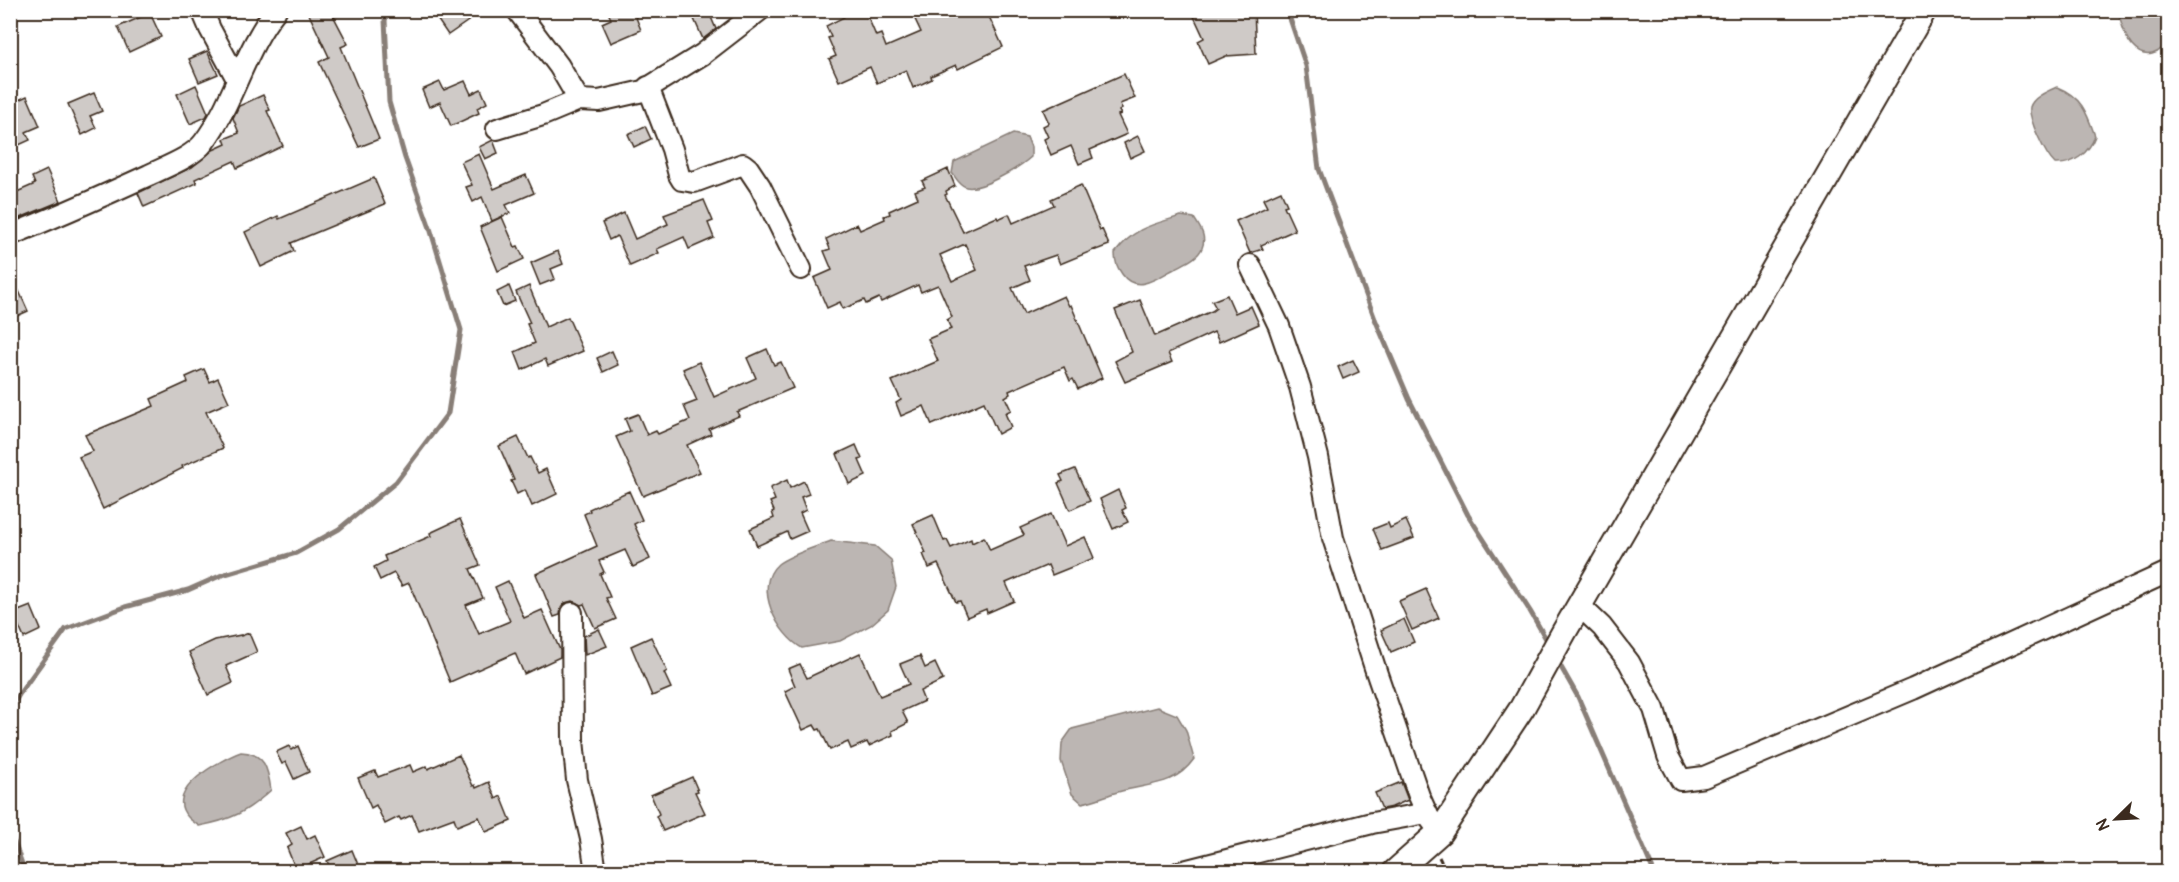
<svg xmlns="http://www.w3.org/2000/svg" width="2179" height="882" viewBox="0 0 2179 882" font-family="Pangolin,sans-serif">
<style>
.water{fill:#bcb6b3;stroke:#887e77;stroke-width:1.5}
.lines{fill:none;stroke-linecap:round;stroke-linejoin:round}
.stream{stroke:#887e77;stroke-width:5}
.building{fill:#cfcac7;stroke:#3b2a1e;stroke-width:1.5;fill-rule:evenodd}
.minor-casing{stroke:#3b2a1e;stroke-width:24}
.major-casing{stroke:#3b2a1e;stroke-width:28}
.path{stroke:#3b2a1e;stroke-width:3;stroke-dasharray:6 4.5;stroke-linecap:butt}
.minor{stroke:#fff;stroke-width:20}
.major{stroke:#fff;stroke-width:24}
</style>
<rect width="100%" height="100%" fill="#fff"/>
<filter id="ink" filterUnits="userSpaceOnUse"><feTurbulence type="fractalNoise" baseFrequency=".0167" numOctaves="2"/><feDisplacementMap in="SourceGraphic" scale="12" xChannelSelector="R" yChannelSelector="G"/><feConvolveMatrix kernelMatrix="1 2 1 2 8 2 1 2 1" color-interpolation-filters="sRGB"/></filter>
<g filter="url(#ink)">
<!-- water -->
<g class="water">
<path d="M2118,11H2166C2168,19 2170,30 2167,38C2162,56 2144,60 2132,46C2124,37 2121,21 2118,11Z"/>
<path d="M2057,87C2082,97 2087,113 2095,136C2089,153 2074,165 2055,164C2046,156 2028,119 2030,107C2033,97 2048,91 2057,87Z"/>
<path d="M1013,134L1027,137L1031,147V157C1020,167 981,191 966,187C959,185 956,178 952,173L954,162Z"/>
<path d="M1181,216L1194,218C1200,228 1207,236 1202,248C1198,258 1185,263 1176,268C1159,277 1136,295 1122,274C1117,267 1115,262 1115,253C1135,227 1151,225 1181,216Z"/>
<path d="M831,541L875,546L891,560L896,587L888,610L871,625L840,641L802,648C778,635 752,587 778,564C791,554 816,547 831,541Z"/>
<path d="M1157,707L1177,715L1186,730L1194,759C1174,787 1149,783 1118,792C1106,795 1095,801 1082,803L1072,794L1061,761L1062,743L1072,729Z"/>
<path d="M241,752C265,753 268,769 271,790C247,812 231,820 199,826C196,823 191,821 188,817C162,790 222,759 241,752Z"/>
</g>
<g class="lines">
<!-- stream -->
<g class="stream">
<polyline points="1287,10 1306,66 1319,169 1375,319 1409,399 1468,515 1530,611 1549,644"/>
<polyline points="1557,660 1578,697 1654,872"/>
<polyline points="10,710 20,693 66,629 125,607 188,590 222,575 296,553 339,529 396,482 448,413 461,330 430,228 405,158 389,102 385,20 389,10"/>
<polyline points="10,831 25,872"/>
</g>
</g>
<!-- building -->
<g class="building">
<polygon points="307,10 349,10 334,17 348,44 341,47 379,139 359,147 319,62 329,57"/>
<polygon points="431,10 484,10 448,35"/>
<polygon points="607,10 633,10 641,30 611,43 602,23 611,19"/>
<polygon points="690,10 708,10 716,29 703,39"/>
<polygon points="841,10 865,10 876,36 881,34 886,47 921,32 913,15 923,10 986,10 1003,47 958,69 956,65 931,76 932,79 913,88 906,70 877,83 870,67 839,81 829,59 836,56 828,38 831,37 826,26 844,17"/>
<polygon points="1191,10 1254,10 1256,54 1226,56 1208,64 1198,41 1204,38"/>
<polygon points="150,13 161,37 129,52 118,27"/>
<polygon points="207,51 218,74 199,82 189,59"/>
<polygon points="1124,74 1135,98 1120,104 1122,109 1119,111 1121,114 1118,115 1127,134 1090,150 1093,158 1079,164 1071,146 1051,155 1044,139 1048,137 1043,126 1049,123 1043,110"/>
<polygon points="465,81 471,94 481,89 487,103 477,108 479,113 451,126 440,102 429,107 422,90 440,82 444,90"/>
<polygon points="196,85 208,113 206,117 190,124 177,94"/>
<polygon points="94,93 102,111 90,116 96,128 82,135 68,104"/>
<polygon points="263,95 270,110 267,111 283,146 237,168 234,161 195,179 197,183 144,207 138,193 192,167 213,150 226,144 224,139 239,133 233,118 239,106"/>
<polygon points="27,96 40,126 26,132 30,140 10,149 10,104"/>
<polygon points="645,126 651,139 634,147 628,134"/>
<polygon points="1138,136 1145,151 1130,158 1124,143"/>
<polygon points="493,140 498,153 485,159 479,147"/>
<polygon points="479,154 494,189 526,175 534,193 506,205 510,213 492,221 482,197 473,202 466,187 472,185 461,162"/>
<path d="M948,169L955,186L946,191L947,194L945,195L963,232L997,217L998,219L1009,214L1013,223L1054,205L1051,199L1081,185L1100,230L1102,229L1109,245L1096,250V249L1060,264L1056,255L1024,266L1030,280L1012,288L1024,314L1064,296L1069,306L1071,305L1102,378L1078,389L1073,379L1070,381L1064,367L1009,391L1010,394L1005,397L1011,410L1005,413L1011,427L998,434L984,402L932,425L924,406L901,416L896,403L901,400L892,381L938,361L928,339L951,329L947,320L952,317L938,285L921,292L918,285L881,302L879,298L866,304L864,300L843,309L840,302L827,308L814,278L832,270L824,251L830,249L826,239L857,224L860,230L885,219L884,216L890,214L889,211L918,198L915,191L925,187L922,181ZM965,244L977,270L952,281L940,255Z"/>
<polygon points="47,170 61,201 10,222 10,195 35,184 32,177"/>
<polygon points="374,178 385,204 291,243 294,251 261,267 245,232 278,216 279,219"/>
<polygon points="1281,191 1287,205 1284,206 1295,230 1261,245 1263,249 1250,253 1236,221 1267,207 1263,199"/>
<polygon points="704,200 713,221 708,223 714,238 689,249 684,237 657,249 659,253 630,266 617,236 609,240 602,223 624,213 635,239 668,224 664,215"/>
<polygon points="502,217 515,247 518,246 524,259 498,271 480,227"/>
<polygon points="558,251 563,264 551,269 555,279 540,285 531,263"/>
<polygon points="10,271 28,311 10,319"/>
<polygon points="509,286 515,301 503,306 497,292"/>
<polygon points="529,286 546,327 568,317 583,351 548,366 545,359 522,370 515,352 535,343 527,324 530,323 516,292"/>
<polygon points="1227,295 1235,313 1251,306 1259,324 1219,342 1214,332 1168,353 1172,362 1125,382 1115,361 1132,352 1115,310 1140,300 1155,336 1212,311 1216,308 1212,301"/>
<polygon points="767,349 774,365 781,362 793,388 737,412 739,416 709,429 711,434 687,445 700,472 643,496 616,437 630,431 625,419 638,414 647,435 656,431 658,434 690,420 684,406 697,401 683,369 699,362 714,397 756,378 747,358"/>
<polygon points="612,351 618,365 603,372 597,358"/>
<polygon points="1353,360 1359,372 1343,379 1338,367"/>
<polygon points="204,369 210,382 218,378 229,402 206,412 223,448 182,466 183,468 103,509 79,457 93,451 85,435 154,406 151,399 188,382 186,377"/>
<polygon points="518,437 528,458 530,457 538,473 546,469 557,494 532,506 525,490 517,494 511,481 514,480 499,446"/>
<polygon points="856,445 862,459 859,460 866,476 849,484 837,454"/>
<polygon points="1075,469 1090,501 1070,510 1058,483 1063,481 1060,475"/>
<polygon points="787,480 790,488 804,481 809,494 801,497 806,510 800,513 808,531 790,539 787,532 757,546 750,529 774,518 772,512 774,511 770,502 775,500 770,488"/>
<polygon points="1118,490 1126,508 1122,510 1128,522 1113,529 1100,499"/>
<polygon points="629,491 642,520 634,524 650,559 633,567 625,550 599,561 604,572 600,574 610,597 606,598 616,619 595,628 584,604 581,605 572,601 565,603 561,608 560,615 554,617 536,574 597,546 584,514 590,511 589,509"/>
<polygon points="1051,514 1065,546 1085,537 1094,558 1052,575 1048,565 1006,583 1014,601 987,613 986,609 967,617 960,601 956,602 938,564 929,568 923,554 926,553 913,524 933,515 944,541 947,540 951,548 971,539 972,543 984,537 990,550 1024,535 1020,528"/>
<polygon points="460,519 480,565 470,569 483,598 466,605 479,634 510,621 495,587 508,581 524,618 542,610 560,650 560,657 524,674 515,653 450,682 409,583 402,586 394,573 380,580 374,567 386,561 384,556 431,536 430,533"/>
<polygon points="1406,520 1414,538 1382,550 1373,529 1388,523 1390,528"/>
<polygon points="1426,589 1439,618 1412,630 1399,601"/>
<polygon points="31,606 41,630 24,638 13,613"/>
<polygon points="1404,619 1414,642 1391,652 1381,630"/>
<polygon points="599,629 607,646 585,655 584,636"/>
<polygon points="249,633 257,652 226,666 233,683 208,695 189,652 215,640 241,635 241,636"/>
<polygon points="651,637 667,671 664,673 671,688 652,696 631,646"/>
<polygon points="860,653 880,696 909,684 900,664 920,656 925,668 935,663 943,680 920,691 924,701 902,711 908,723 892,731 893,735 869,746 867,742 851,749 848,742 830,750 820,729 817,730 814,725 803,730 785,691 795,686 788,669 800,664 807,678"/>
<polygon points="289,746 291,750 298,746 309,772 294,779 286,762 282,764 276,752"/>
<polygon points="459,755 473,786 475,785 476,788 489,782 496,799 501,796 511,821 486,832 479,817 457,826 454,818 419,831 412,815 401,820 399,817 385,824 376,805 371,808 358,778 375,771 378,777 410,765 413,772 427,766 428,769"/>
<polygon points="692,777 698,791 695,792 705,813 663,831 656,816 659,814 651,795"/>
<polygon points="1401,782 1408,800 1392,807 1382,809 1375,793"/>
<polygon points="301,826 307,839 315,835 325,857 296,870 287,848 292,845 286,833"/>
<polygon points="352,850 361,872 332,872 327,861"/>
</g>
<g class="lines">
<!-- minor casing -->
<g class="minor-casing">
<g id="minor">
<polyline points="202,10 210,29 237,79"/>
<polyline points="517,10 559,66 579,100"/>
<polyline points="648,87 672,149 679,175 682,180 694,182 743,164 748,168 760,186 801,269"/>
<polyline points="497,129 543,115 579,100 599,101 643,91 703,54 760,10"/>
<path d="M10,235C57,217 103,196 149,175C165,167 193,157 204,142C234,102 244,50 276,10"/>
<polyline points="1250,265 1279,326 1300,387 1318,457 1333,538 1377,674 1419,796 1428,816 1440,832"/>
<polyline points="1580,606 1602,627 1629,662 1654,709 1668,756 1681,780 1704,777 1913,689 2168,572"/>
<polyline points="572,613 573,740 577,780 591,839 596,872"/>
<polyline points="1180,872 1372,823 1427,813"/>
</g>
</g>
<!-- major casing -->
<g class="major-casing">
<polyline id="major" points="1395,872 1440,832 1522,708 1564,632 1924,10"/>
</g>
<!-- path -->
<polyline class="path" points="1439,857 1446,872"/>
<!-- minor -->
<use href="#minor" class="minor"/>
<!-- major -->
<use href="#major" class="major"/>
</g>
</g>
<!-- margin -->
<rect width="2179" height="882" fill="none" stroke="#fff" stroke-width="36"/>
<rect x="18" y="18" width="2143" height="846" fill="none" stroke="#3b2a1e" stroke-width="2" filter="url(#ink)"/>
<!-- north arrow -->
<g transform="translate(2116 819) rotate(246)" stroke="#ffffff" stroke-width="4.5" paint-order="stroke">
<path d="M0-4.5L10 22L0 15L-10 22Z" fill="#3b2a1e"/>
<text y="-9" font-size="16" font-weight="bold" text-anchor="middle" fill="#3b2a1e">N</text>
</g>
</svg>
